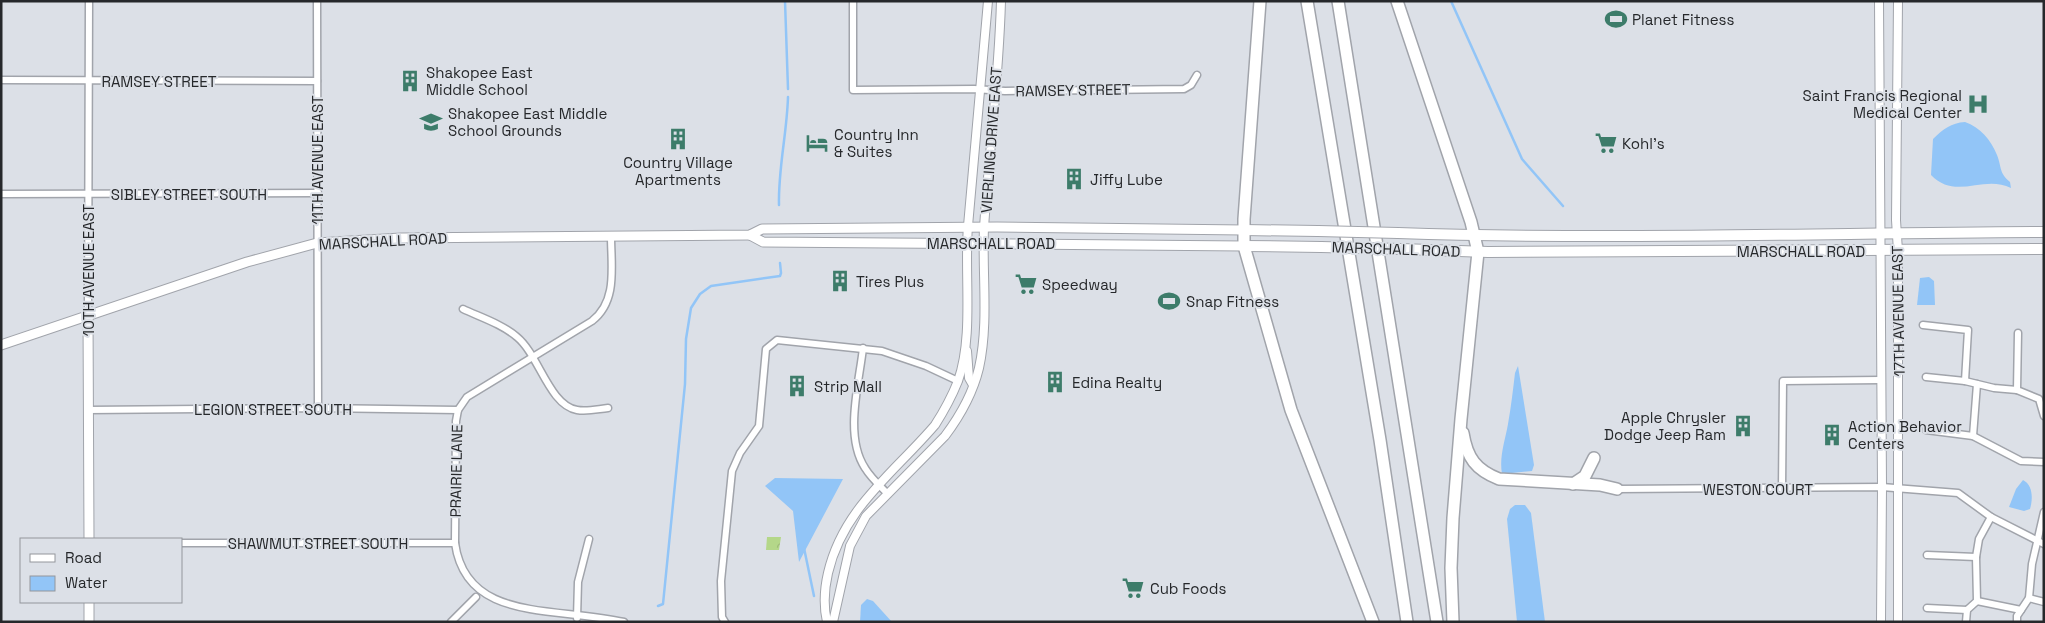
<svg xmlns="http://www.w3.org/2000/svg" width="2045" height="623" viewBox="0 0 2045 623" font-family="'Space Grotesk',sans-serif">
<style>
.park{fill:url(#park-crowns)}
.water{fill:#92c5f7}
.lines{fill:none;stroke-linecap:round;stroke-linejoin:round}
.stream{stroke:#92c5f7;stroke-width:2.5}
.minor-casing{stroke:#a1a4ab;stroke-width:9}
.tertiary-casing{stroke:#a1a4ab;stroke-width:10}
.secondary-casing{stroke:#a1a4ab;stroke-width:11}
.trunk-casing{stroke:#a1a4ab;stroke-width:12}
.motorway-casing{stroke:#a1a4ab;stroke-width:14}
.minor{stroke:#fff;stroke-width:6}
.tertiary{stroke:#fff;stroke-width:8}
.secondary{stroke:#fff;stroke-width:9}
.trunk{stroke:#fff;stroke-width:10}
.motorway{stroke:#fff;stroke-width:11}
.trunk-bridge-casing{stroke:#a1a4ab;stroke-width:12;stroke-linecap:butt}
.trunk-bridge{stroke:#fff;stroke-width:10}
.labels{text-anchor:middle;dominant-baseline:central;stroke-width:4;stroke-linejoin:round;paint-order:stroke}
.poi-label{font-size:15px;fill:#26282b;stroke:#dce0e7;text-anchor:start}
.street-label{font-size:15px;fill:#26282b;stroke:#dce0e7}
</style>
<defs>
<pattern id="park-crowns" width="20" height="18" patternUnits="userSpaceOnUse" patternTransform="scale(1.25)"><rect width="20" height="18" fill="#b4d789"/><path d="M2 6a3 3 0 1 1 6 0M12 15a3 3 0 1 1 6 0" fill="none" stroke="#9bb976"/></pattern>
</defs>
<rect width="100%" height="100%" fill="#dce0e7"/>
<!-- park -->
<polygon class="park" points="767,537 781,537 779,550 766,550"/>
<!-- water -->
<g class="water">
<path d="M1965,122C1980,127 1991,140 1997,155C2002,168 1999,173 2010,182L2011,188C1983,174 1956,201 1931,175L1933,139C1943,129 1951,123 1965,122Z"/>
<polygon points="1929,277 1934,281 1935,305 1917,305 1920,278"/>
<path d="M1518,366L1534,465L1532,471L1502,474C1499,457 1505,441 1508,424C1511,407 1513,390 1515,373Z"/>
<polygon points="775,478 843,479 799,562 793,511 765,486"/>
<path d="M2023,480C2033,485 2033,499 2030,509L2024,511L2009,507L2016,489Z"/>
<polygon points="1515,505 1525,505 1531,513 1545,622 1517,622 1507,519 1510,509"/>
<polygon points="867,599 873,601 892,622 860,622 861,605"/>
</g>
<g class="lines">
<!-- stream -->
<g class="stream">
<polyline points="785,1 788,89"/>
<polyline points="1451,1 1522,159 1563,206"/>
<path d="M779,205C778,169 787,133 788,97"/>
<polyline points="804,548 814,596"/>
<polyline points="658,606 663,604 685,384 686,339 691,308 700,294 711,286 780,276 781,273 780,263"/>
</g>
<!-- minor casing -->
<g class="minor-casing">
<g id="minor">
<polyline points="317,1 318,408"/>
<polyline points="853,1 853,90 974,89 1005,91 1184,89 1191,85 1197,75"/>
<polyline points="1,80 317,81"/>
<polyline points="1,194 318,193"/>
<path d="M611,236C611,266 618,301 592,321L467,397L458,410L456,421L455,543C466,623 555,606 624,622"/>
<path d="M463,309C480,317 502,324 517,337C539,355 549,405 577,410C587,412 598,409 608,408"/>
<polyline points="88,315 89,1"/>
<polyline points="1923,325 1968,330 1965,381"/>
<polyline points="2018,333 2017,390 2039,399 2044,416"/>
<path d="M863,348C859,384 844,436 865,468C871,478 880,486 888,494"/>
<polyline points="1926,377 1965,381 1994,388 2017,390"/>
<polyline points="88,410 318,408 458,410"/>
<polyline points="1926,430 1973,436 2021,461 2044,462"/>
<polyline points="1973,436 1977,384"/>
<polyline points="1617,489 1882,487 1958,493 1991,517 2044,544"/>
<polyline points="1782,489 1783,381 1881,380"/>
<polyline points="181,543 455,543"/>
<polyline points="1927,555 1976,557"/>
<polyline points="2029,598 2044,602"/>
<polyline points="1977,601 2021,610"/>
<polyline points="1927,608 1967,610"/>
<polyline points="577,618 578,582 589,539"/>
<polyline points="451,622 476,597"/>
<polyline points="725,622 722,617 721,581 732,471 740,453 759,426 766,349 777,340 882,351 926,366 958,381"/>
<polyline points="1966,622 1967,610 1977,601 1976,557 1979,539 1991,517"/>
<polyline points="2017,622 2017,616 2029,598 2032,564 2044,512"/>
</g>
</g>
<!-- tertiary casing -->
<g class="tertiary-casing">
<g id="tertiary">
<polyline points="1879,1 1882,487 1881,622"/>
<polyline points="967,351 969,378 973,385"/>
<path d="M827,622C823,604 824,590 828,573C843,508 894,473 935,425C944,411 952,396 958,381C974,336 964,274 968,226C974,151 982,76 988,1"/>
<path d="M833,622L850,546L866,516L945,436C960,416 973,393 979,368C989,323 982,274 984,228C989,153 999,77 1001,1"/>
<polyline points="1898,622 1898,251 1896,220 1898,1"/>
</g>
</g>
<!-- secondary casing -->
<g class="secondary-casing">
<g id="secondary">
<polyline points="750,235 763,242 1244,246"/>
<polyline points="88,315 89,539"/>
<polyline points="1,345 247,262 317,243 401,238 750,235 762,229 997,227 1244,230"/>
<polyline points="89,602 89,622"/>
</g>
</g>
<!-- trunk casing -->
<g class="trunk-casing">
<g id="trunk">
<polyline points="1244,230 1318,231"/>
<path d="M1398,233C1613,240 1828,233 2044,232"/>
<polyline points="1244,246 1321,247"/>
<polyline points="1401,249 1488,252 2044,249"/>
</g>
</g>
<!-- motorway casing -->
<g class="motorway-casing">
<g id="motorway">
<polyline points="1260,1 1244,219 1244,246 1291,410 1373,622"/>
<polyline points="1307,1 1380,440 1407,622"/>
<polyline points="1338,1 1437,622"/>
<polyline points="1397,1 1471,222 1478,252 1461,419 1453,518 1451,568 1453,622"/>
<path d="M1463,433C1467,458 1476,470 1499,479L1600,485L1617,489"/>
<polyline points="1573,484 1585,476 1594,458"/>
</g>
</g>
<!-- minor -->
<use href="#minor" class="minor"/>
<!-- tertiary -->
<use href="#tertiary" class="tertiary"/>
<!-- secondary -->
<use href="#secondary" class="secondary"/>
<!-- trunk -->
<use href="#trunk" class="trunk"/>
<!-- motorway -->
<use href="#motorway" class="motorway"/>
<!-- trunk-bridge casing -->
<g class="trunk-bridge-casing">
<g id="trunk-bridge">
<polyline points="1318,231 1398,233"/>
<polyline points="1321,247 1401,249"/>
</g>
</g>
<!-- trunk-bridge -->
<use href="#trunk-bridge" class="trunk-bridge"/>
</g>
<!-- icons -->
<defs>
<g id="stadium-bare" transform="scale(1.725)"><path d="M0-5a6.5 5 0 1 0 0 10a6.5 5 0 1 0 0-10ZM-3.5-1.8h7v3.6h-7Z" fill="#3d7c6a" stroke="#dce0e7" stroke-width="2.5" paint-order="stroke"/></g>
<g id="building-bare" transform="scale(1.725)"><path d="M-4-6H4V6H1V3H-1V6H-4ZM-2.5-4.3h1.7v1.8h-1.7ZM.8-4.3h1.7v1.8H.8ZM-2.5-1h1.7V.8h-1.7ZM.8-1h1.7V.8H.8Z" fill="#3d7c6a" stroke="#dce0e7" stroke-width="2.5" paint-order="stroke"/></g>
<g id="hospital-bare" transform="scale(1.725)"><path d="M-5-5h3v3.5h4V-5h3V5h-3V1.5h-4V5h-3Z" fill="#3d7c6a" stroke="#dce0e7" stroke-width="2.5" paint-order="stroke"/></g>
<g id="school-bare" transform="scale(1.725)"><path d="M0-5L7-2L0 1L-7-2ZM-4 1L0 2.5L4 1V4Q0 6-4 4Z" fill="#3d7c6a" stroke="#dce0e7" stroke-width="2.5" paint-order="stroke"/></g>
<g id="hotel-bare" transform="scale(1.725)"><path d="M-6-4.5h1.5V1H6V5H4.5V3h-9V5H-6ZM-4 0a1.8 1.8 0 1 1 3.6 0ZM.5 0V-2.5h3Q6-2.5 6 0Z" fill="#3d7c6a" stroke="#dce0e7" stroke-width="2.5" paint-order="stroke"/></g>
<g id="supermarket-bare" transform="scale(1.725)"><path d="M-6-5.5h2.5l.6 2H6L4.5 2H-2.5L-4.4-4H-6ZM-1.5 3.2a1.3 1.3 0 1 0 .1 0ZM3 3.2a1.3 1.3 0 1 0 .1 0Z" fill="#3d7c6a" stroke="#dce0e7" stroke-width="2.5" paint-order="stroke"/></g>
</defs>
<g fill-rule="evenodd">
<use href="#stadium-bare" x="1616" y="19"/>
<use href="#building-bare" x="410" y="81"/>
<use href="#hospital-bare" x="1978" y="104"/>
<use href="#school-bare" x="431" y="122"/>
<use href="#building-bare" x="678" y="139"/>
<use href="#hotel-bare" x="817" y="143"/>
<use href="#supermarket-bare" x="1606" y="143"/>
<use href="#building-bare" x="1074" y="179"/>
<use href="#building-bare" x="840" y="281"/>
<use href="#supermarket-bare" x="1026" y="284"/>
<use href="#stadium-bare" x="1169" y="301"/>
<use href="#building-bare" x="1055" y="382"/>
<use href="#building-bare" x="797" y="386"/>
<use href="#building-bare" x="1743" y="426"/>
<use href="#building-bare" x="1832" y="435"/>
<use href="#supermarket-bare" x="1133" y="588"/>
</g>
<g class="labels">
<!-- poi labels -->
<g class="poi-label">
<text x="1632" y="19">Planet Fitness</text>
<text x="426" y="72">Shakopee East<tspan x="426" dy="17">Middle School</tspan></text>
<text x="1962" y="95" text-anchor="end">Saint Francis Regional<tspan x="1962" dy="17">Medical Center</tspan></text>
<text x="448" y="113">Shakopee East Middle<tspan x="448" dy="17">School Grounds</tspan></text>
<text x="834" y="134">Country Inn<tspan x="834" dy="17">&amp; Suites</tspan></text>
<text x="1622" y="143">Kohl's</text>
<text x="678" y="162" text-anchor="middle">Country Village<tspan x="678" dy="17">Apartments</tspan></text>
<text x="1090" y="179">Jiffy Lube</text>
<text x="856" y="281">Tires Plus</text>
<text x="1042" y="284">Speedway</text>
<text x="1186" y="301">Snap Fitness</text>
<text x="1072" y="382">Edina Realty</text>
<text x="814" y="386">Strip Mall</text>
<text x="1726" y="417" text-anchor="end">Apple Chrysler<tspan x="1726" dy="17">Dodge Jeep Ram</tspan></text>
<text x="1848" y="426">Action Behavior<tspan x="1848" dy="17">Centers</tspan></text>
<text x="1150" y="588">Cub Foods</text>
</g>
<!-- street labels -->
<g class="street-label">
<text x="159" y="81">RAMSEY STREET</text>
<text transform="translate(1073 90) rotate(-1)">RAMSEY STREET</text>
<text transform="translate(991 140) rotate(-86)">VIERLING DRIVE EAST</text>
<text transform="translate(317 160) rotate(-90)">11TH AVENUE EAST</text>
<text x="189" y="194">SIBLEY STREET SOUTH</text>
<text transform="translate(383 241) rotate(-3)">MARSCHALL ROAD</text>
<text x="991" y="243">MARSCHALL ROAD</text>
<text transform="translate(1396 249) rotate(2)">MARSCHALL ROAD</text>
<text x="1801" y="251">MARSCHALL ROAD</text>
<text transform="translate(88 270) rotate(-90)">10TH AVENUE EAST</text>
<text transform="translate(1898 311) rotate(-91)">17TH AVENUE EAST</text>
<text x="273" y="409">LEGION STREET SOUTH</text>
<text transform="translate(456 471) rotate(-89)">PRAIRIE LANE</text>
<text x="1758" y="489">WESTON COURT</text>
<text x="318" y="543">SHAWMUT STREET SOUTH</text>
</g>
</g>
<!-- border -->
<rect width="2045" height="623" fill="none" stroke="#26282b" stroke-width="5"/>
<!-- legend -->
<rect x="20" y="538" width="162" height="65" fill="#dce0e7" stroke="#93969c"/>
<rect x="30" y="554" width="25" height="8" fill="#ffffff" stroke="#93969c"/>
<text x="65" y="563" font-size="15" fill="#26282b">Road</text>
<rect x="30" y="576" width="25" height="15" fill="#92c5f7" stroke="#93969c"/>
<text x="65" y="588" font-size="15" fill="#26282b">Water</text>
</svg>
